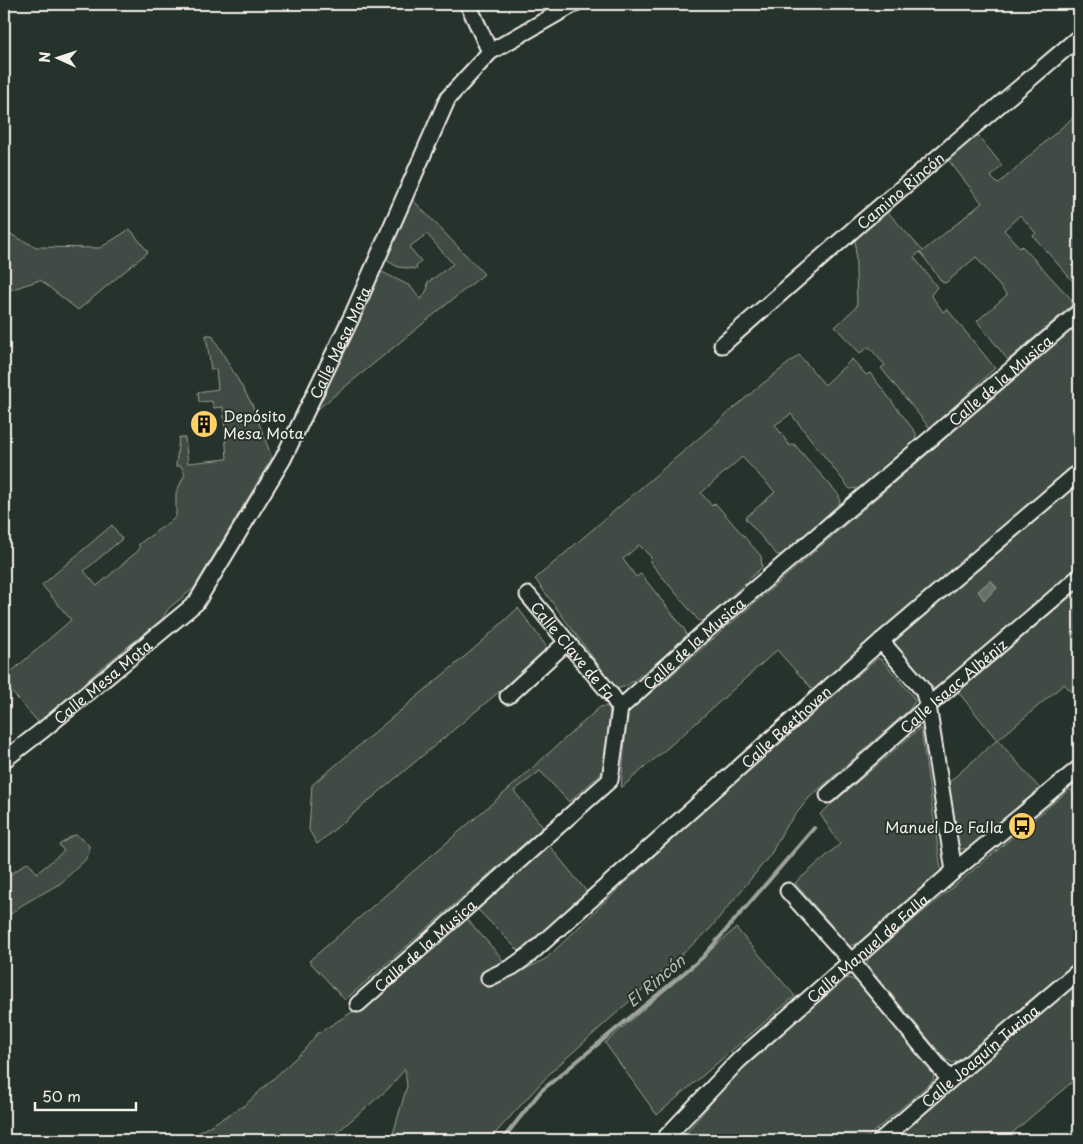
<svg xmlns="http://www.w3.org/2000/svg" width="1083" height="1144" viewBox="0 0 1083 1144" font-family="'Playpen Sans',sans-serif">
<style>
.green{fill:#414b45;stroke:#9a9e96}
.water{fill:#676f68;stroke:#9fa39b}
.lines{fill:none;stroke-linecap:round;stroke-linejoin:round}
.stream{stroke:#9fa39b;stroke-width:4}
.street-casing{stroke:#f4f1e8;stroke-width:19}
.street{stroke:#26332d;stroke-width:15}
.labels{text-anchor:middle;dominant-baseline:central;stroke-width:4;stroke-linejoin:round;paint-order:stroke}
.street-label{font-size:15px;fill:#f4f1e8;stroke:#26332d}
.poi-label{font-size:15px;fill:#f4f1e8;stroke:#26332d;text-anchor:start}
.water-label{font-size:16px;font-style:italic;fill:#bcbdb5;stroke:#26332d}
</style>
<rect width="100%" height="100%" fill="#26332d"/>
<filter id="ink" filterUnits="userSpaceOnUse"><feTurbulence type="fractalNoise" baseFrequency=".02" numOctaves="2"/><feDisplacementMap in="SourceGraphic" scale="10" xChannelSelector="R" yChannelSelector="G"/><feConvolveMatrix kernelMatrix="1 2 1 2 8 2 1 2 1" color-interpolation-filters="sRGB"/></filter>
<g filter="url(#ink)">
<!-- green -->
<g class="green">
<polygon points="1079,112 1079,288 1033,236 1036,233 1020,215 1004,230 1020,248 1022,246 1071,299 1072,305 1008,360 977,321 1007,295 976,257 947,282 943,283 920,252 914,257 937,287 931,295 943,312 947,309 995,368 932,428 928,426 881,368 885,365 869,347 860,353 835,327 857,306 855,233 885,209 923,251 982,203 946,157 975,132 1002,165 991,177 998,184"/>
<polygon points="412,199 484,274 319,408 315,405 380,271 410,286 421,300 428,288 427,283 453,264 427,234 409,247 421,261 416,267 417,269 398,267 386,260"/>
<polygon points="130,229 148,252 78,310 40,280 4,292 4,231 36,247 100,248"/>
<polygon points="1079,323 1079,460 813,690 777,650 687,731 621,788 627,713 631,707 654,690"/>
<polygon points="206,335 212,335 252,404 272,458 194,588 169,608 162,619 100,669 39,723 4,683 4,678 71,620 42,585 112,525 122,539 84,571 97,586 139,550 139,544 176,517 176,493 185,474 181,466 176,466 179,437 185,438 188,463 227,459 223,407 214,408 212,401 199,402 198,392 218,389 216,369 211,370"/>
<polygon points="799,355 825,385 852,359 866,375 870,373 916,433 916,440 860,488 850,489 791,414 775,425 790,446 794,444 839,495 840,503 784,554 777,555 745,518 775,492 742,457 701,493 712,506 715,503 761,556 762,567 705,621 699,621 650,562 651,557 639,545 623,559 636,577 641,574 685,630 687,638 627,686 616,689 535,579 756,389"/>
<path d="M1079,481V568L945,684L937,689C922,686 897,658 893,643Z"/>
<polygon points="1079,589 1079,699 1064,684 998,740 1041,790 971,849 961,849 955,843 948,783 997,740 958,692"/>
<polygon points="518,608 549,650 317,844 309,830 312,785 476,647"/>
<polygon points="878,658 882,660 911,694 915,701 910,709 809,798 784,829 771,854 709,930 552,1071 489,1140 382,1140 393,1134 407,1086 405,1069 388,1089 328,1140 186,1140 245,1105 304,1050 317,1034 373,999 467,919 500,956 511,977 547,958 613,894 772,747"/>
<polygon points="606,706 610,708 605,763 601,774 569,802 540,771 514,791 543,827 345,1000 309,961 510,788 600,707"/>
<polygon points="919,729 921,729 941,869 938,875 857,944 849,946 795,883 840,844 820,814"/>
<polygon points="1070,789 1079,800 1079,959 964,1057 953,1063 945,1059 867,965 867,959"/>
<polygon points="76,835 86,842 89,846 89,853 85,860 61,883 22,905 10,915 4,906 4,879 28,862 37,873 64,851 59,845 72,836"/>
<polygon points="547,843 592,898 522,954 478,910"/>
<polygon points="736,928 795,996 657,1115 605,1043"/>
<polygon points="849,978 861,983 931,1070 934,1075 933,1081 864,1140 680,1140 739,1070 842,979"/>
<polygon points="1079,982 1079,1076 1004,1140 891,1140"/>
</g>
<!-- water -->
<polygon class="water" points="991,580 997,588 984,600 978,591"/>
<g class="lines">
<!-- stream -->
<polyline class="stream" points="502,1140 541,1091 702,958 814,828"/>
<!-- street casing -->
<g class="street-casing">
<g id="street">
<polyline points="468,4 490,52"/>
<path id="s1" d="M722,345L862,222L1079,37"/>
<path id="s2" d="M528,595L612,696L620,708"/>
<polyline points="881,641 923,690 928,706 954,871"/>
<polyline points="508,696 567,642"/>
<path id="s3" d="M4,760L43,730L196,603L283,459L352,316L448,98L490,52L574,4"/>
<path id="s4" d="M828,795L928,706L1079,577"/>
<polyline points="788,891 851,961 950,1080"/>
<path id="s5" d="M489,978L512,967L529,955L881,641L1079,472"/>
<path id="s6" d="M358,1004L610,780L620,708L702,634L1079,312"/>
<path id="s7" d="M669,1140L666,1137L739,1060L954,871L1079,768"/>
<path id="s8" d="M881,1140L950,1080L1079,971"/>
</g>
</g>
<!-- street -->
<use href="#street" class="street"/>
</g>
</g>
<!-- icons -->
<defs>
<g id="building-disc" transform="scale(1.4375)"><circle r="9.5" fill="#ffd166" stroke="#26332d"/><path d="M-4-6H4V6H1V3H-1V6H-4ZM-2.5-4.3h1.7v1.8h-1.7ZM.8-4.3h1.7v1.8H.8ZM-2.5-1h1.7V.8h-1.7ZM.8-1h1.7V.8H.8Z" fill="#111"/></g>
<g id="bus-disc" transform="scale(1.4375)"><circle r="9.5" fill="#ffd166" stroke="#26332d"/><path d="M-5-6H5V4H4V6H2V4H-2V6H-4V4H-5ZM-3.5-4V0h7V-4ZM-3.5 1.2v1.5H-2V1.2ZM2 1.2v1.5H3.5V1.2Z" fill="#111"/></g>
</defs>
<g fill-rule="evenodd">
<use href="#building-disc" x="204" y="424"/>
<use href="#bus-disc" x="1022" y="826"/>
</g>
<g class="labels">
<!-- street labels -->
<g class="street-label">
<text stroke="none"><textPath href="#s1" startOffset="236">Camino Rincón</textPath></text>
<text stroke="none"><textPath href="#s3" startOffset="546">Calle Mesa Mota</textPath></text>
<text stroke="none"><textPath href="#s6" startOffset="912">Calle de la Musica</textPath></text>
<text stroke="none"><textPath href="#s6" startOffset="508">Calle de la Musica</textPath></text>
<text stroke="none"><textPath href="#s2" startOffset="72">Calle Clave de Fa</textPath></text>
<text stroke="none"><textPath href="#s3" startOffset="126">Calle Mesa Mota</textPath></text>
<text stroke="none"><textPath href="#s4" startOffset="166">Calle Isaac Albéniz</textPath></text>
<text stroke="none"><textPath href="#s5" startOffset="390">Calle Beethoven</textPath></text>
<text stroke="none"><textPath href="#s6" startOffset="89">Calle de la Musica</textPath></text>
<text stroke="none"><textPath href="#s7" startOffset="281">Calle Manuel de Falla</textPath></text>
<text stroke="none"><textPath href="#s8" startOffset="130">Calle Joaquín Turina</textPath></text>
</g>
<!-- poi labels -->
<g class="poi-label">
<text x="223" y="415">Depósito<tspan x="223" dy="17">Mesa Mota</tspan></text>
<text x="1003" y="826" text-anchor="end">Manuel De Falla</text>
</g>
<!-- water labels -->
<g class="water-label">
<text transform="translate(655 980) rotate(-40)">El Rincón</text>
</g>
</g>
<!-- margin -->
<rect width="1083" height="1144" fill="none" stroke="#26332d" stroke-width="20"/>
<rect x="10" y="10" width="1063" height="1124" fill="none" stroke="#f4f1e8" stroke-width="2" filter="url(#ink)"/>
<!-- north arrow -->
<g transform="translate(58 58) rotate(273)" stroke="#26332d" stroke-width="4" paint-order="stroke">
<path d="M0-4L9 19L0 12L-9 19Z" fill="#f4f1e8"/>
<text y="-8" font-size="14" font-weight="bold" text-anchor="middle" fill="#f4f1e8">N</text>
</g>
<!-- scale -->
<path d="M35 1102v8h101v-8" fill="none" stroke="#f4f1e8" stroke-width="2.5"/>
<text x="42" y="1102" font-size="15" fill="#f4f1e8" stroke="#26332d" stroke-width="4" paint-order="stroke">50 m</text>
</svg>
